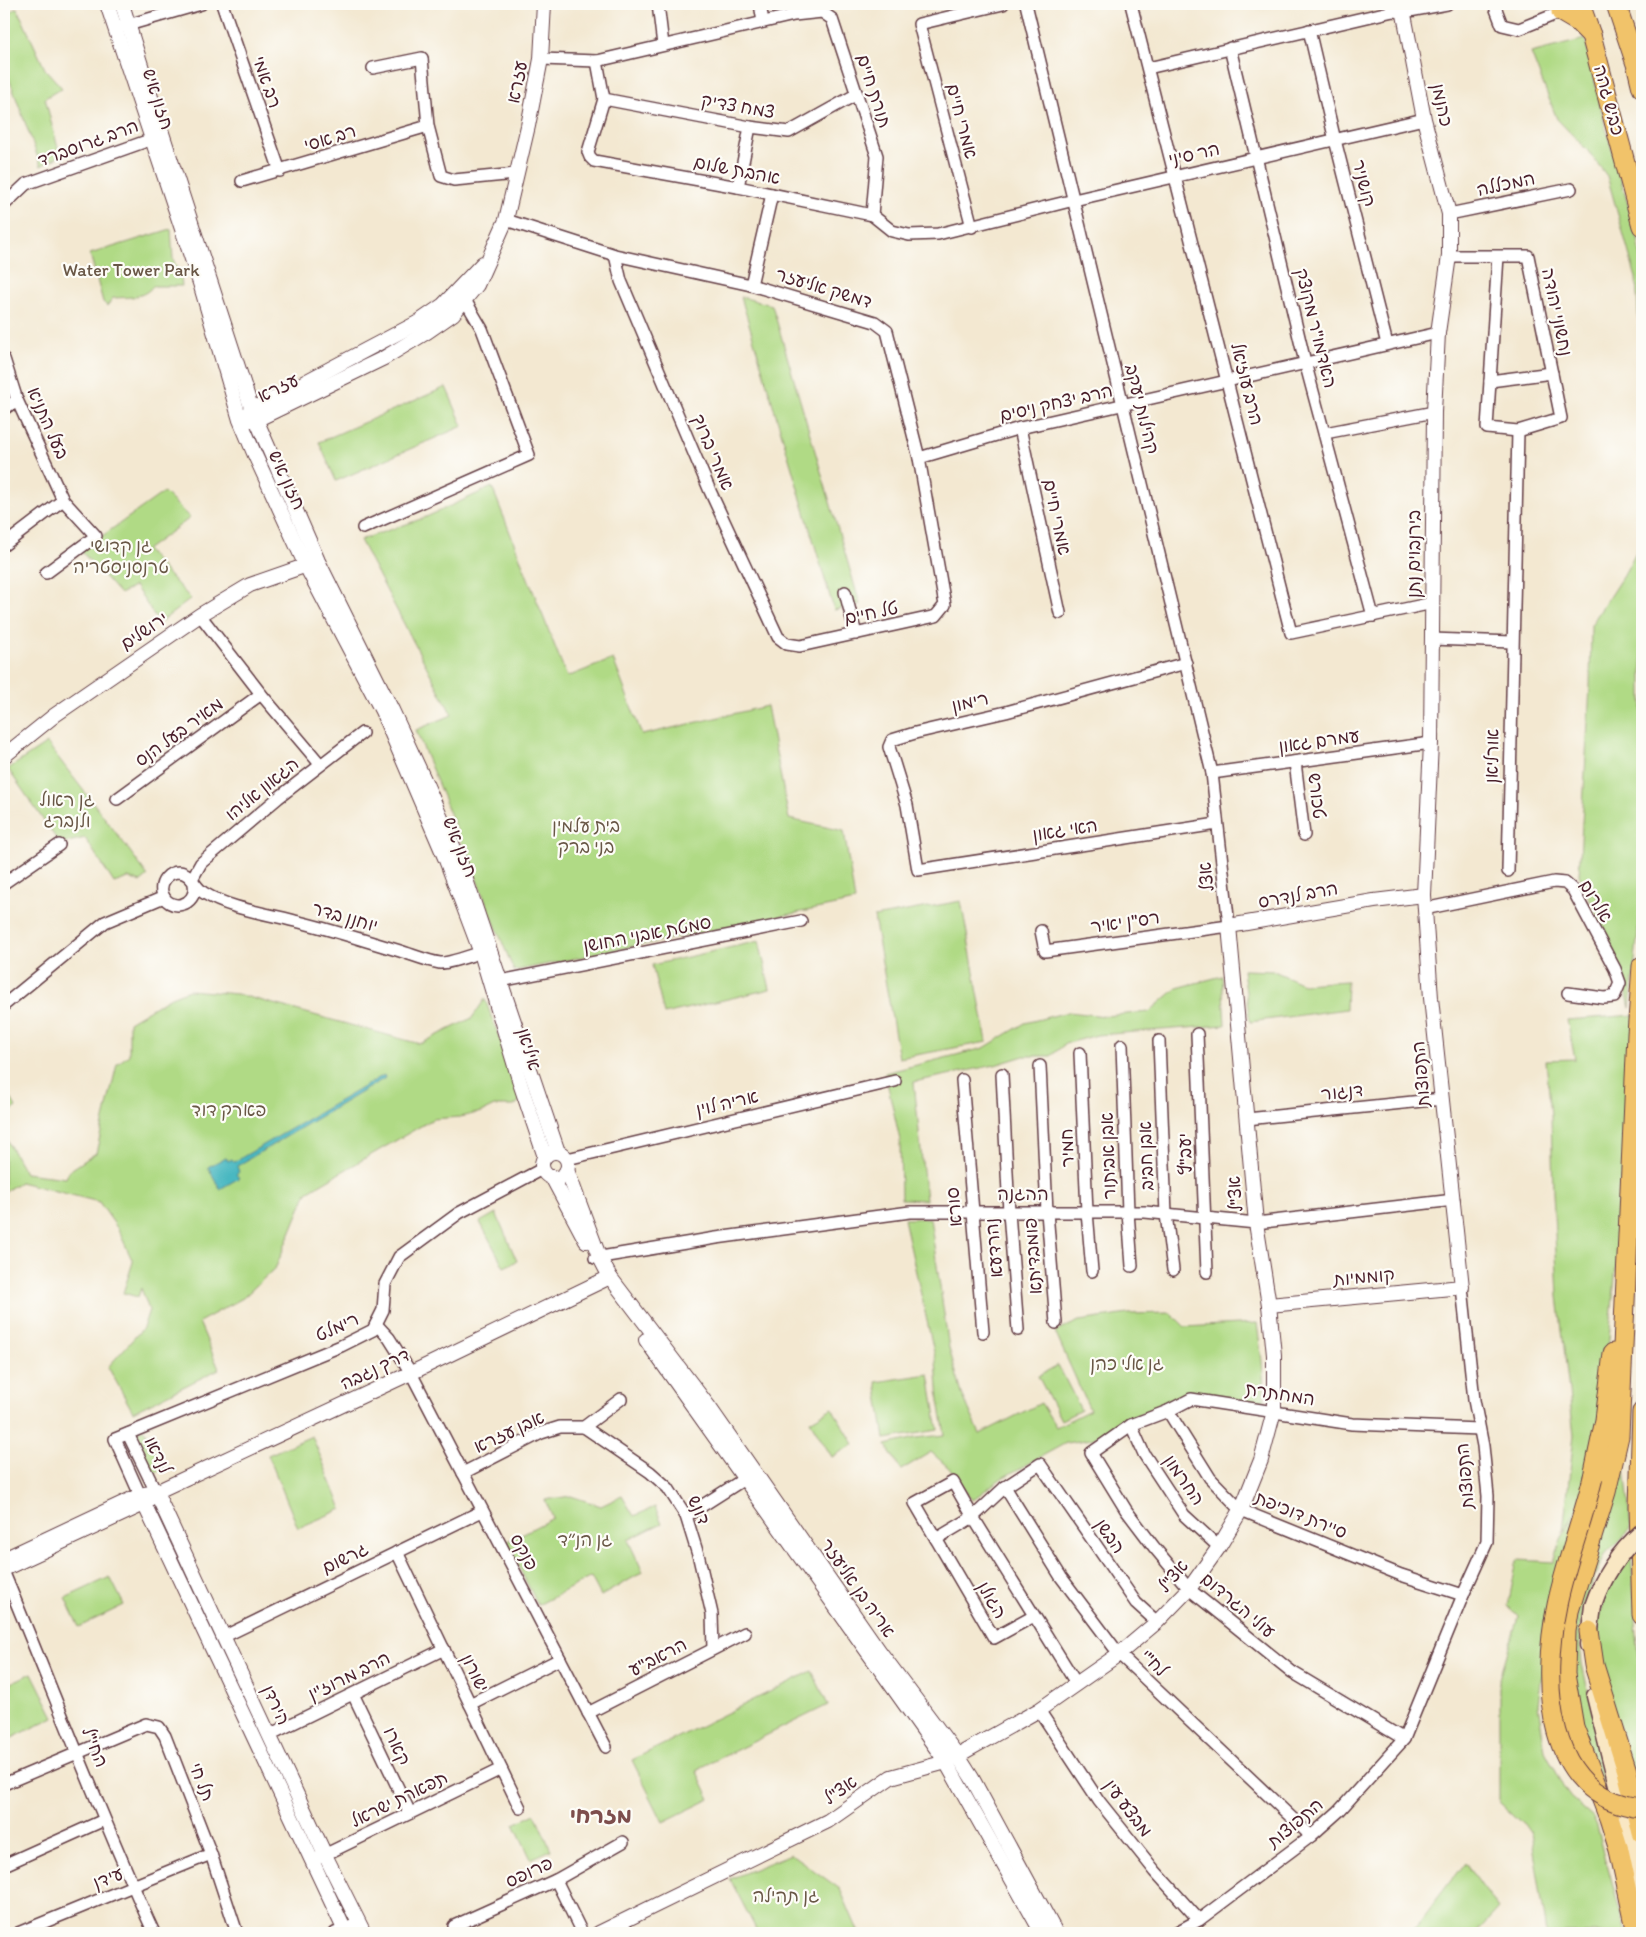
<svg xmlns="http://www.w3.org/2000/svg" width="1646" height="1937" viewBox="0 0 1646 1937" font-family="Itim,'Playpen Sans Hebrew',sans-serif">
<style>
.green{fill:#b0da85;stroke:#7d7c58}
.water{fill:#49b8c1;stroke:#4a6c76}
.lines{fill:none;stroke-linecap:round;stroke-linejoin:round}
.minor-casing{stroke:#633d44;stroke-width:14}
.tertiary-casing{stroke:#633d44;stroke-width:16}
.secondary-casing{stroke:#633d44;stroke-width:19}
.trunk-casing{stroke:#633d44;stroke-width:21}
.minor{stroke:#fff;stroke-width:11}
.tertiary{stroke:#fff;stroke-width:14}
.secondary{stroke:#f9e7c3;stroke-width:16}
.trunk{stroke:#f1c36a;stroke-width:19}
.secondary-bridge-casing{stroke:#633d44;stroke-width:19;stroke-linecap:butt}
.trunk-bridge-casing{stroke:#633d44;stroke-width:21;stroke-linecap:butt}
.secondary-bridge{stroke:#f9e7c3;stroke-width:16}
.trunk-bridge{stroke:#f1c36a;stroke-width:19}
.labels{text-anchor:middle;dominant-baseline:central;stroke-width:4.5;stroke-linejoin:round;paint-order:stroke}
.street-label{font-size:18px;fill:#4a1f2b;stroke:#fdfcf7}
.park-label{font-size:18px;fill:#695746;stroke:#fdfcf7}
.district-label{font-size:22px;font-weight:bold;fill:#7e4e4d;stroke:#fdfcf7}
</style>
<rect width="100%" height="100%" fill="#fdfcf7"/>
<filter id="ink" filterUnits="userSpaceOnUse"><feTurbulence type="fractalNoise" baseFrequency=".02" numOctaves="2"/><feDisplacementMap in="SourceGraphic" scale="10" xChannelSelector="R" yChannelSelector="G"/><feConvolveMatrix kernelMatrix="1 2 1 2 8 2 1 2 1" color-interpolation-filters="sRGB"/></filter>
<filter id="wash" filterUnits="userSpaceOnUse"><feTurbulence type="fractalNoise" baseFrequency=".0096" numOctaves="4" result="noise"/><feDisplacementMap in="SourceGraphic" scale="20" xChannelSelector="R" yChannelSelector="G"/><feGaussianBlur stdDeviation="1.12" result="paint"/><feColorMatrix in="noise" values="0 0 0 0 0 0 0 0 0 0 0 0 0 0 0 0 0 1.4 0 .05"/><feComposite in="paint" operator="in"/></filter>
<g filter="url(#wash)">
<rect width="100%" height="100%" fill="#f3e8d1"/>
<!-- green -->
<g class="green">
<polygon points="17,8 45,69 62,88 45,98 60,156 41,166 4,65 4,15"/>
<polygon points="1585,39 1604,122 1638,239 1642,263 1642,381 1636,278 1607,176 1588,151 1557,119 1531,53"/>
<path d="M171,229L173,259L181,278L182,286H153C143,299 128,297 113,298L107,306L103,302L90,254Z"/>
<polygon points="741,297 772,305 860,604 834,610"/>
<polygon points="446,387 463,426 336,481 319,442"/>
<polygon points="492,487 567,677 613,659 642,735 767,706 789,819 844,831 855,901 514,971 416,730 452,715 360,540 424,518"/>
<polygon points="164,492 190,518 146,550 191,599 159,623 135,586 120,594 81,551"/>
<polygon points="1642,527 1642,892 1630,1008 1621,968 1579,875 1590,687 1591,625 1626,571 1640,544"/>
<path d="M47,743C81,788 116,831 148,876L141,882L128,878L114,883L85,838L60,844L8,769Z"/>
<polygon points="961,901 987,1042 899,1058 874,917"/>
<polygon points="759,941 770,989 664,1014 652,965"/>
<polygon points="1243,970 1274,971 1303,984 1347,981 1346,1009 1250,1022"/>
<polygon points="1222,976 1225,1025 1097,1035 1065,1044 1051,1056 1024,1056 995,1065 914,1082 926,1200 901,1199 900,1140 885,1073 984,1048 1025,1023 1068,1012 1105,1016 1149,1012 1177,988"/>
<polygon points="189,990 237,994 420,1044 472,1018 485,999 522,1099 514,1106 494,1106 482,1112 460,1117 433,1119 307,1192 276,1267 243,1298 199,1322 219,1369 133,1412 108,1367 143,1328 149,1310 141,1288 138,1297 123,1293 133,1262 118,1229 99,1202 20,1182 4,1192 4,1135 25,1173 66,1178 69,1171 96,1153 117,1064 129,1055 129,1022 171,997"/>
<polygon points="1635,1015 1627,1152 1603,1402 1543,1667 1538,1704 1545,1751 1570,1798 1593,1818 1597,1827 1626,1933 1547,1933 1531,1832 1499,1802 1499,1681 1518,1617 1508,1606 1517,1560 1554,1562 1561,1539 1578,1509 1563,1532 1574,1435 1558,1296 1553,1192 1551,1115 1546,1060 1575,1059 1567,1020"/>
<polygon points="4,1089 6,1089 16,1107 4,1118"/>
<polygon points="496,1213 517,1261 504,1267 480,1222"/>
<polygon points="930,1218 949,1348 962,1394 980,1434 1041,1403 1056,1427 1090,1410 1055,1332 1079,1321 1128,1314 1171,1313 1185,1327 1257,1323 1262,1361 1265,1403 1186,1394 1128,1419 1092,1439 1066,1443 1002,1478 972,1500 949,1468 931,1452 901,1470 886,1445 916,1438 945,1435 939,1401 936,1361 904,1219"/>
<polygon points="1058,1365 1081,1410 1061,1420 1038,1376"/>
<polygon points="929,1374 938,1430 885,1439 876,1382"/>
<polygon points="832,1408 854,1444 832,1457 810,1421"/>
<polygon points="144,1429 164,1468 150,1476 130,1435"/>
<polygon points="312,1436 342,1509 298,1528 268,1455"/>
<polygon points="1625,1467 1631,1529 1606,1554 1594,1578 1582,1609 1579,1637 1582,1664 1611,1790 1604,1789 1586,1742 1571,1662 1578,1603 1617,1471"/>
<polygon points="571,1496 601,1506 622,1496 634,1516 655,1507 662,1523 628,1540 643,1572 601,1596 591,1577 538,1605 506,1542 553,1518 545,1500"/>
<path d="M1631,1555L1642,1701V1792H1640C1627,1752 1613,1712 1604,1671C1601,1656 1597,1642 1598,1626C1600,1600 1614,1575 1631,1555Z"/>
<polygon points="110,1577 124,1605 79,1627 65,1598"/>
<polygon points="812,1671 828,1705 696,1770 710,1799 663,1822 632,1760"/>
<polygon points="32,1673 54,1717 8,1740 4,1734 4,1686"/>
<polygon points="535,1814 551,1850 531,1859 514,1824"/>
<polygon points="791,1854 840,1889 859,1933 758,1933 730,1879"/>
<polygon points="1465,1862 1498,1909 1476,1933 1411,1933"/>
</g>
<!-- water -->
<polygon class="water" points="384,1075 385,1078 237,1166 239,1172 236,1174 239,1178 220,1189 208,1167 226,1157 228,1161 232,1159 234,1162"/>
</g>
<g filter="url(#ink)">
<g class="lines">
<!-- minor casing -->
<g class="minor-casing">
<g id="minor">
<polyline points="222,4 280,171"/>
<polyline points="658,4 663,45"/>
<polyline points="760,4 763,22"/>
<polyline points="1026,4 1212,773 1229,926 1045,951 1041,931"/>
<polyline points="1131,4 1291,633 1433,603"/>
<polyline points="1494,4 1502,25 1519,29 1561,12"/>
<polyline points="121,27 201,4"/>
<polyline points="1309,30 1333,132 1387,344"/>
<polyline points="1230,48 1305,362 1373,616"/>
<polyline points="541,59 597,61 794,15 822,12 832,19 877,156 872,215"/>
<polyline points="597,61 604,99 588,152 590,157 594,161 738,187 872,215 892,231 909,235 938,234 1074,200 1424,119"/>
<polyline points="373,68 422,58 428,126 441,176 454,180 516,174"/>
<polyline points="1148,68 1393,11 1404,12 1447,4"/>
<polyline points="604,99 750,127 789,132 857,94"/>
<polyline points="242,181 428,126"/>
<polyline points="738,187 750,127"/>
<polyline points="4,205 26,184 158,137"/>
<polyline points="1449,214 1571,189"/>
<polyline points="506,220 615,255 751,285 875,322 887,331 919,458 945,605 936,616 800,646 787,644 778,637 710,491 621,281 615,255"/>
<polyline points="972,227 919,24 1003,4"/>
<polyline points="1449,256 1528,256 1561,418 1518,431 1487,428 1498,256"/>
<polyline points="751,285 772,194"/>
<polyline points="4,359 17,400 63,500 96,536 46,573"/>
<polyline points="1490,381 1552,373"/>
<polyline points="4,409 17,400"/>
<polyline points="1020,428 1060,613"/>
<polyline points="1325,433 1434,412"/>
<polyline points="919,458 1020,428 1438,333"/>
<polyline points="363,528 529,455 482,329 465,300"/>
<polyline points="4,545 63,500"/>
<polyline points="845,592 856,634"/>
<polyline points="200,615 261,694 320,764"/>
<polyline points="1432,639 1512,642"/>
<polyline points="1186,663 1006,712 915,733 892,740 889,747 907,805 918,870 1217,824"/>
<polyline points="1295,762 1304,835"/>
<polyline points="1212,773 1431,743"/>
<polyline points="117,799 261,694"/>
<polyline points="1508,871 1518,431"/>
<polyline points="192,879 201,863 278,798 362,733"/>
<polyline points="4,883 59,845"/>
<path d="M194,884C198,907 167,913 162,892C160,882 168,872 179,872C192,873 194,887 204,893C230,909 265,913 295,921C330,929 365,941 400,951C413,955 427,961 440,963C448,964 478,953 488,950"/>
<polyline points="1424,909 1554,882 1565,883 1573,890 1615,969 1620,983 1614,997 1604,998 1568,993"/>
<polyline points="500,981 801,921"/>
<polyline points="4,1005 105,922 164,897"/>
<polyline points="1197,1034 1207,1272"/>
<polyline points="1159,1041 1166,1214 1173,1270"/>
<polyline points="1122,1045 1128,1212 1132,1266"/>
<polyline points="1080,1053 1087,1212 1092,1271"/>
<polyline points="1040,1066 1047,1212 1056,1323"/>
<polyline points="1002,1074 1009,1212 1018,1330"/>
<polyline points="962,1080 983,1332"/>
<polyline points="1247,1119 1442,1099"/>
<polyline points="567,1159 895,1081"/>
<polyline points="595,1258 716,1238 910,1212 1145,1212 1256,1223 1454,1200"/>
<polyline points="376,1324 389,1338 411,1373 606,1747"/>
<polyline points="1168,1411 1210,1478 1241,1510 1401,1575 1463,1595"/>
<polyline points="1131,1425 1144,1454 1184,1515 1219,1547"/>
<polyline points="584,1427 650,1472 668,1488 686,1516 699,1558 712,1614 713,1649"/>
<polyline points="128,1434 156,1492"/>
<polyline points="463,1473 541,1433 560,1427 584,1427 621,1399"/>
<polyline points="1005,1487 1061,1577 1119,1654 1311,1836"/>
<polyline points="140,1495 115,1439 341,1346 373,1330 383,1310 385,1284 399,1257 459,1213 542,1169"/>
<polyline points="686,1516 752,1474"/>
<polyline points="936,1539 973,1517 1005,1487 1040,1464 1136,1603 1157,1622"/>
<polyline points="397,1552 520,1808"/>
<path d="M4,1573C54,1693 100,1815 154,1933"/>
<polyline points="1034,1616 994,1638 915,1503 953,1482 973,1517 1076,1683"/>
<polyline points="223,1637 482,1511"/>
<polyline points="353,1694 410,1813"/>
<polyline points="470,1704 560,1659"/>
<polyline points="1039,1710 1099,1801 1155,1871 1199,1920"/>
<polyline points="588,1713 745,1633"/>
<polyline points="269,1735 444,1649"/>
<polyline points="1404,1739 1292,1672 1189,1589 1154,1547 1126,1510 1091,1453 1131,1425 1168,1411 1191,1399 1352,1424 1479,1429"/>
<polyline points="4,1784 146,1724 159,1727 165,1736 211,1854 237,1933"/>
<polyline points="318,1858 501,1769"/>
<polyline points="4,1865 104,1820"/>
<polyline points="556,1880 582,1933"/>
<polyline points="18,1933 211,1854"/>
<polyline points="335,1933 359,1923"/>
<polyline points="457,1933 454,1926 556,1880 623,1842"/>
<polyline points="1175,1933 1199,1920 1311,1836 1339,1811 1404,1739 1463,1595 1487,1542 1488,1496 1483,1446 1474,1400 1462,1287"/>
</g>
</g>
<!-- tertiary casing -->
<g class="tertiary-casing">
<g id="tertiary">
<polyline points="107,4 200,283 240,420 254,453 306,566 382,711 446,860 481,953 521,1086 545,1157"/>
<polyline points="122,4 163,136 252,410 318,561 392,710 427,786 460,862 558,1152"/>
<polyline points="246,415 252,410 417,323 443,305 483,263"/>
<polyline points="247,420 256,420 384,358 427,332 453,314 477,285 506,220 528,126 541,59 544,4"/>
<polyline points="4,756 55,715 200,615 250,585 313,563"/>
<circle cx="555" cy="1165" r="13"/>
<polyline points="567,1170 599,1256 610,1277 709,1407 880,1652 958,1756 972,1778 1056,1933"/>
<polyline points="552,1177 586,1241"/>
<polyline points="1269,1305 1462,1287 1431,998 1424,895 1431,743 1434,412 1438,333 1449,256 1449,214 1424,119 1402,4"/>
<polyline points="646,1340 946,1762 1042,1933"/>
<polyline points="156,1492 325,1855 364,1933"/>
<polyline points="140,1495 346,1933"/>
<polyline points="4,1559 140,1495 156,1492 411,1373 610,1277"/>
<polyline points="4,1569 144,1504 150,1498"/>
<polyline points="599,1933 828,1821 891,1777 946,1762 1039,1710 1119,1654 1157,1622 1189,1589 1219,1547 1241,1510 1261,1460 1274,1411 1274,1355 1269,1305 1256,1223 1229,926 1374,901 1424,895"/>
</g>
</g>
<!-- secondary casing -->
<g class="secondary-casing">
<g id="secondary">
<polyline points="1588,1645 1593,1606"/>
<polyline points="1595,1696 1625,1817 1642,1906"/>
</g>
</g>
<!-- trunk casing -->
<g class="trunk-casing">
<g id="trunk">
<polyline points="1580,4 1591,35 1642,226"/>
<polyline points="1616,4 1637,67 1642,88"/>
<polyline points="1561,12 1578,22 1591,35"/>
<polyline points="1642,1412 1639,1506 1642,1615"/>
<polyline points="1593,1477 1605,1420 1613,1353"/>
<polyline points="1589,1631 1594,1665 1627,1771 1642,1833"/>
<polyline points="1637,1933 1619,1850 1609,1818 1574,1727 1565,1674 1566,1631 1569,1611 1606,1492 1619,1436 1637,1034 1642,966"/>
</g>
</g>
<!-- minor -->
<use href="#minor" class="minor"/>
<!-- tertiary -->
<use href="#tertiary" class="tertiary"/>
<!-- secondary -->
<use href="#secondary" class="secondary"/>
<!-- trunk -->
<use href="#trunk" class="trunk"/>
<!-- secondary-bridge casing -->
<g class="secondary-bridge-casing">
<path id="secondary-bridge" d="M1593,1606C1603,1576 1618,1553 1642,1532"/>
</g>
<!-- trunk-bridge casing -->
<g class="trunk-bridge-casing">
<path id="trunk-bridge" d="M1593,1477C1583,1520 1566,1562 1557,1605C1541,1681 1544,1798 1642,1808"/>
</g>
<!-- secondary-bridge -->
<use href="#secondary-bridge" class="secondary-bridge"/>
<!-- trunk-bridge -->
<use href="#trunk-bridge" class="trunk-bridge"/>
</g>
</g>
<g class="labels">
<!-- street labels -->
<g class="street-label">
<text transform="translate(267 82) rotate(71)">רב אמי</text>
<text transform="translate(517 82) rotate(-79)">עזרא</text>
<text transform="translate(874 91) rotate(72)">תורת חיים</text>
<text transform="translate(158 99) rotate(72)">חזון איש</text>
<text transform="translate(1609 100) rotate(75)">כביש גהה</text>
<text transform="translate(1442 105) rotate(78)">כהנמן</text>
<text transform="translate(738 106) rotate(10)">צמח צדיק</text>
<text transform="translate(962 121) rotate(75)">אמרי חיים</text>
<text transform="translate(330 138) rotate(-17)">רב אסי</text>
<text transform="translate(88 143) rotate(-20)">הרב גרוסברד</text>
<text transform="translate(1194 154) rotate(-13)">הר סיני</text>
<text transform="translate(737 170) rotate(11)">אהבת שלום</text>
<text transform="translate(1364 183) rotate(76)">קושניר</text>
<text transform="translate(1506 184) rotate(-12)">המכללה</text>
<text transform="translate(824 288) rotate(17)">דמשק אליעזר</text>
<text transform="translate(1557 312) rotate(78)">נחשוני יהודה</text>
<text transform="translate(1316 328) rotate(76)">האדמו"ר מקוצק</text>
<text transform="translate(1247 384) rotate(76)">הרב עוזיאל</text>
<text transform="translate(278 388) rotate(-26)">עזרא</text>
<text transform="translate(1056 403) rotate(-13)">הרב יצחק ניסים</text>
<text transform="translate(1142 409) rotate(76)">קהילות יעקב</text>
<text transform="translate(48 423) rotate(66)">בעל התניא</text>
<text transform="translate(713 452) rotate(67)">אמרי ברוך</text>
<text transform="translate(287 480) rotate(65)">חזון איש</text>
<text transform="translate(1057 517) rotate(78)">אמרי חיים</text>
<text transform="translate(1414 554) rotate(-90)">בירנבוים נתן</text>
<text transform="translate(871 613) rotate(-12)">טל חיים</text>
<text transform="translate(144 631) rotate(-34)">ירושלים</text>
<text transform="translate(970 702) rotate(-13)">רימון</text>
<text transform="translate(179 732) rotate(-36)">מאיר בעל הנס</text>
<text transform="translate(1319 741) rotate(-8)">עמרם גאון</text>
<text transform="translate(1492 756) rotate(-89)">אורליאן</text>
<text transform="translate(262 789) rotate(-39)">הגאון אליהו</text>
<text transform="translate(1317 796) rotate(83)">טכורש</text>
<text transform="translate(1065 830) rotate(-9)">האי גאון</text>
<text transform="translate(460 847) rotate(68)">חזון איש</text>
<text transform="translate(1206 877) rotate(-97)">אצל</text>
<text transform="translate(1298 895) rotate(-10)">הרב לנדרס</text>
<text transform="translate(1596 901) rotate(58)">אלרום</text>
<text transform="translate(345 917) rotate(16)">יוחנן בדר</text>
<text transform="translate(1125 922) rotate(-8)">רס"ן יאיר</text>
<text transform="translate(647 934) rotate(-11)">סמטת אבני החושן</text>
<text transform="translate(529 1049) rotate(73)">איליאן</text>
<text transform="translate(1421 1074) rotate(-95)">התפוצות</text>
<text transform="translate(1342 1092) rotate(-6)">דנגור</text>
<text transform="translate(727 1103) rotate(-13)">אריה לוין</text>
<text transform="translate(1067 1148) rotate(-92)">חמיר</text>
<text transform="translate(1185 1154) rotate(-92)">יעב"ץ</text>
<text transform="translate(1108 1156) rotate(-92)">אבן אביתור</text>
<text transform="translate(1146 1156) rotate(-92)">אבן חביב</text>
<text x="1023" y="1194">ההגנה</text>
<text transform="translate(1235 1194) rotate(-95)">אצ"ל</text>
<text transform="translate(954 1207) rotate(-95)">סורא</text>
<text transform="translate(994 1248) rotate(-95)">נהרדעא</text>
<text transform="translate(1033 1256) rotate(-94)">פומבדיתא</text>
<text transform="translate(1364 1277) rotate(-5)">קוממיות</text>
<text transform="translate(337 1327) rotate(-24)">רימלט</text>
<text transform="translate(375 1369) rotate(-25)">דרך נגבה</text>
<text transform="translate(1280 1394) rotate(9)">המחתרת</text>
<text transform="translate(509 1432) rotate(-25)">אבן עזרא</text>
<text transform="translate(158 1455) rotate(64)">לנדאו</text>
<text transform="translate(1465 1476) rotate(-95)">התפוצות</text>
<text transform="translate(1184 1480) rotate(55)">החרמון</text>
<text transform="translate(699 1510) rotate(65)">דונש</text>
<text transform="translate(1301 1515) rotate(22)">סיירת דוכיפת</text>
<text transform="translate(1110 1536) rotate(55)">הבשן</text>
<text transform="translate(524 1552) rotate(62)">פנקס</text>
<text transform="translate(345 1558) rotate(-26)">גרשום</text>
<text transform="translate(1173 1576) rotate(-50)">אצ"ל</text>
<text transform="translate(858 1588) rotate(55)">אריה בן אליעזר</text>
<text transform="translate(992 1600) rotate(60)">הגולן</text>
<text transform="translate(1238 1605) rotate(40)">עולי הגרדום</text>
<text transform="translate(658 1657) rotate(-27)">הראב"ע</text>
<text transform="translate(1154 1663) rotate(44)">לח"י</text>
<text transform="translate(475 1673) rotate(64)">ישורון</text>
<text transform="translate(349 1676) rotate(-26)">הרב מרוז'ין</text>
<text transform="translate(276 1705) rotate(65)">הירדן</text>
<text transform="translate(397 1746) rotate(65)">קארו</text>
<text transform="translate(95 1747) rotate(68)">החי"ל</text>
<text transform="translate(202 1782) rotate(68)">תל חי</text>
<text transform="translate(840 1790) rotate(-35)">אצ"ל</text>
<text transform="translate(399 1799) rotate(-26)">תפארת ישראל</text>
<text transform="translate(1128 1808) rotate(53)">מבצע עין</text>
<text transform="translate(1295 1823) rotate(-40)">התפוצות</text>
<text transform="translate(529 1872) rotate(-25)">פרופס</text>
<text transform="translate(108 1878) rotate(-22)">עידן</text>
</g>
<!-- park labels -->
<g class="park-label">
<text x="131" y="270">Water Tower Park</text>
<text x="121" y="546">גן קדושי<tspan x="121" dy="21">טרנסניסטריה</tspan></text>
<text x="67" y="800">גן ראול<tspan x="67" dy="21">ולנברג</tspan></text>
<text x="586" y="826">בית עלמין<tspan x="586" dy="21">בני ברק</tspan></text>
<text x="229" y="1110">פארק דוד</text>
<text x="1127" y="1364">גן אלי כהן</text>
<text x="585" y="1540">גן הנ״ד</text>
<text x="786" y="1896">גן תהילה</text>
</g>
<!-- district labels -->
<g class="district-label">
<text x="601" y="1815">מזרחי</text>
</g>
</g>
<!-- margin -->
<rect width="1646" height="1937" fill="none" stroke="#fdfcf7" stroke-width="20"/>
</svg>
